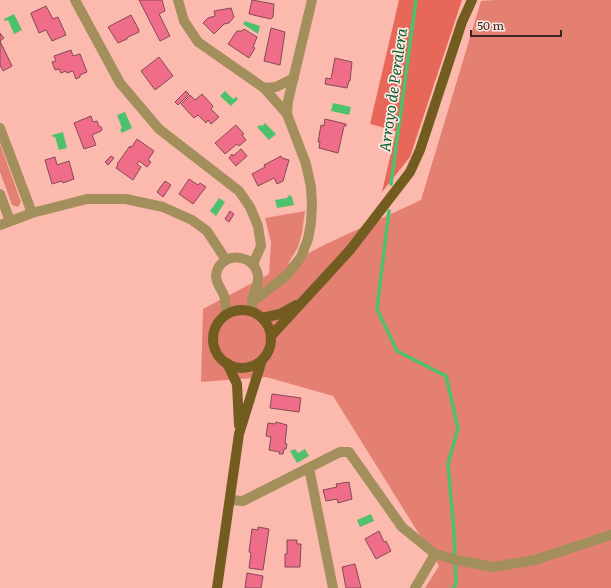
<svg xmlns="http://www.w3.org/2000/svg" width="611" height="588" viewBox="0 0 611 588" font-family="Literata,serif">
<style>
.green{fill:#e38072}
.forest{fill:#e76758}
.water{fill:#4dc16b}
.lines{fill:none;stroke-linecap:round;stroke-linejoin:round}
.stream{stroke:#4dc16b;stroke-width:3.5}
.building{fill:#ef6d88;stroke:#834b55}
.minor{stroke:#a38f5c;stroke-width:10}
.primary{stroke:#725c1f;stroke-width:10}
.labels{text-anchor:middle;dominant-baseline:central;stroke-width:3.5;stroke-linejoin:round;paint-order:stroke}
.water-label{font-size:15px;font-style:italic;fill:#0a6029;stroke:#fde8e4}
</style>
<rect width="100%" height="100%" fill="#fcbaaf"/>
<!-- green -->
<g class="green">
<polygon points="495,0 611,0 611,588 425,588 439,566 333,396 266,377 201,382 203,309 269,274 271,242 265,218 305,211 302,233 298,247 288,264 324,245 421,200 481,1"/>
<polygon points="0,144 21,202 18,207 12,205 0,172"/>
</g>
<!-- forest -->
<polygon class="forest" points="399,0 462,0 410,157 382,192 396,131 370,124"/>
<!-- water -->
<g class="water">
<polygon points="14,14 22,30 14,34 8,20 5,21 4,19"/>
<polygon points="245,21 260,26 258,34 243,24"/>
<polygon points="225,91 233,99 236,97 238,99 231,106 220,96"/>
<polygon points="333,103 351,107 349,115 331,111"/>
<polygon points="125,112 132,128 122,133 120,130 122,128 117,115"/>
<polygon points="265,123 276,134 269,140 257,127 260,125 262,126"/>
<polygon points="63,132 67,148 59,150 55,137 53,137 52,135"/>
<polygon points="290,195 292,197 294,205 277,208 275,200 287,198 288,196"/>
<polygon points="219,198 225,202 216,216 210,211"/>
<polygon points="295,449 298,453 305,449 309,456 297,463 290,451"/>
<polygon points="371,514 374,521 360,527 357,520"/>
</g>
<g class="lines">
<!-- stream -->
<g class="stream">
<polyline points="391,184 416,0"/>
<polyline points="389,211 377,309 397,351 446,376 458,428 448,464 454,532 456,584 453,588"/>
</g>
</g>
<!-- building -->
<g class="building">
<polygon points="139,0 162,0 165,11 159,14 170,36 160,41"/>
<polygon points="252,0 274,4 273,17 271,19 249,14"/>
<polygon points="46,6 53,19 58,17 66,35 52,41 46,30 39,33 31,14 31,13"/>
<polygon points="231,8 234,17 229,23 224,24 214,34 203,23 208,18 215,16 214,11"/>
<polygon points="131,15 139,30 138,30 139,32 128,37 127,39 118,43 108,27"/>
<polygon points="271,28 285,32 280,65 264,61"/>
<polygon points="244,29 257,37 253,47 255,48 249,58 228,44 237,31 242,31"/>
<polygon points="0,33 4,38 0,41 12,66 3,71 0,65"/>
<polygon points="71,50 73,56 80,54 87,72 80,75 80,77 76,79 73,71 67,73 66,71 61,73 59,69 55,70 52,62 56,61 54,56"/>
<polygon points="159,57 173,76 155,90 141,71"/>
<polygon points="335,58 352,62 350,81 349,81 347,88 325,84 326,78 331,79"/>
<polygon points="186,91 189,94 178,105 175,102"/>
<polygon points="202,94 213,106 211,109 219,117 211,124 208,120 206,123 198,115 194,118 181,104 190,95 195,100"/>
<polygon points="91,116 93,122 97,121 99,126 101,127 102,129 101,131 92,135 96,145 84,149 74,123"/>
<polygon points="325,119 346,124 346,126 344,126 338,153 319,148 320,142 318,142 321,125 324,126"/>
<polygon points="236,125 244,134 242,135 246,140 239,146 237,144 225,154 215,143"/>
<polygon points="137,139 154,151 148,160 151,162 147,167 139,161 137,164 141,167 133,180 116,168 118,165 117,164 130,146 131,148"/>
<polygon points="241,149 247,156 236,166 229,158 232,154 233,156"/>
<polygon points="111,156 114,158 108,165 105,162"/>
<polygon points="281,156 282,158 289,160 283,181 277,184 274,178 258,186 252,174 265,167 264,165"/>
<polygon points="55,157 57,165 69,161 74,179 63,183 62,181 52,184 45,160"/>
<polygon points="189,179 198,185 200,183 206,187 193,204 179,194"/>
<polygon points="165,181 171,185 163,197 157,192"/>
<polygon points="230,211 234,214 229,222 225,219"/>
<polygon points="272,394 301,398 299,412 270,408"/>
<polygon points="276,422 287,425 285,443 287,444 286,449 284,449 283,454 279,454 280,452 269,450 271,437 266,436 268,423 275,424"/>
<polygon points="349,482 352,499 338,503 337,499 326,501 323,490 337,487 336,484"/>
<polygon points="258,527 269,529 263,570 249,568 251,553 249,552 252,529 258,530"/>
<polygon points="379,531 384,542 386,541 391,551 376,559 365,539"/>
<polygon points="287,540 297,540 297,544 301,544 300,567 285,567 285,554 287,554"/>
<polygon points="355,564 361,588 346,588 342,567"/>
<polygon points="247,573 263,576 261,588 245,588"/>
</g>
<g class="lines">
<!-- minor -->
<g class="minor">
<polyline points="75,0 120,83 159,129 239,191 250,207 258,226 261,246 253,264"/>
<polyline points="178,0 184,21 198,42 264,88 287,114 306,164 311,187 312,205 311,223 308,239 301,257 287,275 252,302"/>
<polyline points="264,88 276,87 294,78"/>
<polyline points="287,114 288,101 312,0"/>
<polyline points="0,128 32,213"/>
<polyline points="0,194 10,221"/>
<polyline points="0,225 32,213 87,199 126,199 163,207 192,220 207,231 226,260"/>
<path d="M227,314C226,308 226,301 224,296C222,289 216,284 216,276C218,251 255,252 258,276C259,284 255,289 253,297C251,301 252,307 253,312"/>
<polyline points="309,468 333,588"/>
<polyline points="230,500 243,501 340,452 349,452 402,527 435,554 461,561 493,567 535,560 611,535"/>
<polyline points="415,588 435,554"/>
</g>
<!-- primary -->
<g class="primary">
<circle cx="242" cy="339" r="29"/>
<polyline points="262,318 280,314 296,305"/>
<polyline points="271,336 350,250 410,172 420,150 462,22 472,0"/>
<polyline points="227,363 237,384 239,425"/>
<polyline points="217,588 239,434 262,360"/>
</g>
</g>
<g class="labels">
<!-- water labels -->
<g class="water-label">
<text transform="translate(392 90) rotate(-82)">Arroyo de Peralera</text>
</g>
</g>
<!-- scale -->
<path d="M471 30v6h90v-6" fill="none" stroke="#3e2522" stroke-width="2"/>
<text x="477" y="30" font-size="12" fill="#3e2522" stroke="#fde8e4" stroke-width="3" paint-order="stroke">50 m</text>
</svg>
